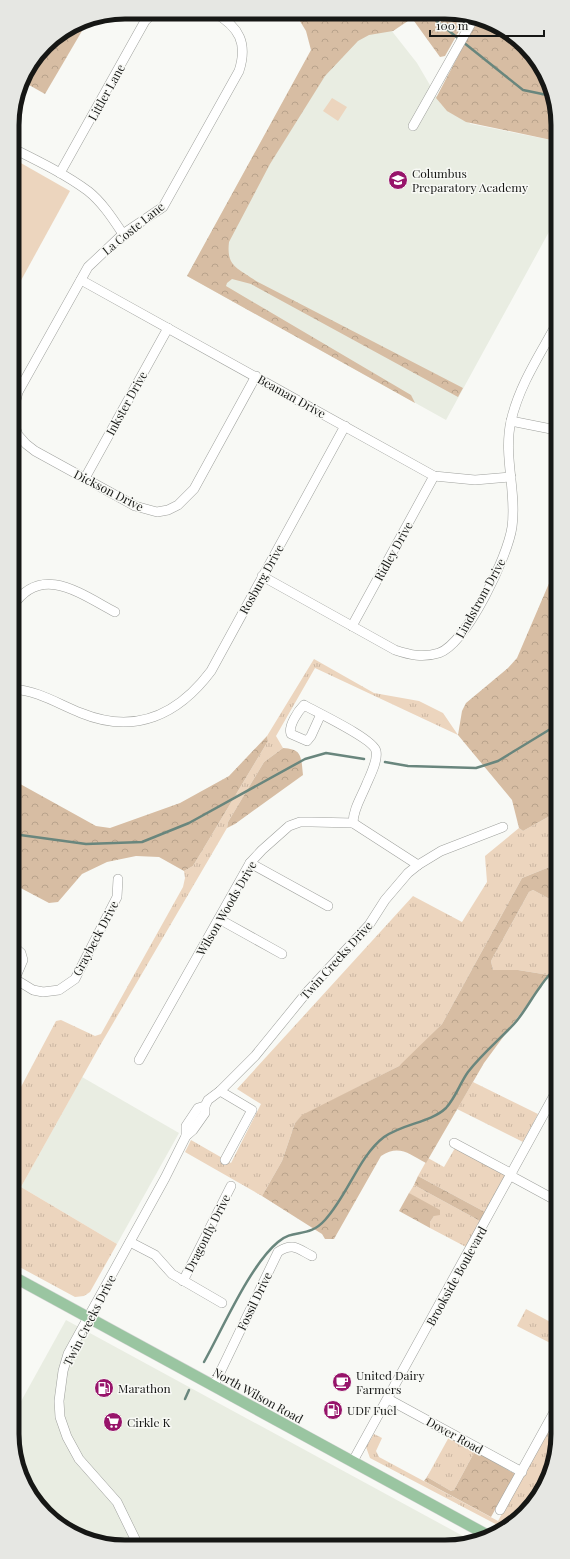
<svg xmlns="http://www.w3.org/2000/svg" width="570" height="1559" viewBox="0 0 570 1559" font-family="'Playfair Display',serif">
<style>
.built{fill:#e9ede2}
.grass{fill:url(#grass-tufts)}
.forest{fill:url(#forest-crowns)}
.green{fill:#ecd5be}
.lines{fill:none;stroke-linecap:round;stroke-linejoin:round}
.stream{stroke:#69867d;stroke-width:2.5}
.minor-casing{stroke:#9fa19d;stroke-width:10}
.major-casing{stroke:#d5d5d5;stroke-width:12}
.minor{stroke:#fff;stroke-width:9}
.major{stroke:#9ac5a1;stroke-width:11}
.labels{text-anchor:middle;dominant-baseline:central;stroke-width:3;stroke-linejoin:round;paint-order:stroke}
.street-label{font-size:12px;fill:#161715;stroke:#f8f9f5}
.poi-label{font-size:12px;fill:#161715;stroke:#f8f9f5;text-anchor:start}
.rim{fill:none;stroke:#161715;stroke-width:5}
</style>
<defs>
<pattern id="grass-tufts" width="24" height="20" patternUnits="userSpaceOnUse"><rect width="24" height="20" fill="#ecd5be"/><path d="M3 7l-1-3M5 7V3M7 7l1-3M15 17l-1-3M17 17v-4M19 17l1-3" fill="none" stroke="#cab6a2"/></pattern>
<pattern id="forest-crowns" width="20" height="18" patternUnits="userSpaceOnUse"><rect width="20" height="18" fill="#d7bda3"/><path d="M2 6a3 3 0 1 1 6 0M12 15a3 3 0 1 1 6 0" fill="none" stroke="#b8a28b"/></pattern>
</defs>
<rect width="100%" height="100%" fill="#f8f9f5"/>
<!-- built -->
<g class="built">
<polygon points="332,13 380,16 417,63 441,104 471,124 556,141 556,219 446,420 187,276"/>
<polygon points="82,1077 179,1133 117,1244 21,1187"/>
<polygon points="66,1320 474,1542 467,1545 104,1545 45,1514 14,1456 14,1414"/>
</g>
<!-- grass -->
<g class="grass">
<polygon points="314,659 374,693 419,701 443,713 458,735 315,668 276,736 283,748 264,762 228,822 227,828 98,1049 21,1187 117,1244 90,1292 84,1296 75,1297 14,1264 14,1100 56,1021 61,1020 95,1036 101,1034 183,887 185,878 184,871 193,866 268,741 267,736"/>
<polygon points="557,812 557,864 522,878 442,1024 407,1060 399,1066 302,1116 295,1123 282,1161 262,1196 185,1152 191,1140 231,1163 261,1104 237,1089 413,896 462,922 487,882 485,856 519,828 523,831"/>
<polygon points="533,890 557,903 557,968 549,975 518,970 493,970 491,961 529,892"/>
<polygon points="473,1082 538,1114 523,1142 457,1109"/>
<polygon points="455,1148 505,1175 485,1212 418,1176 428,1158 444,1167"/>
<polygon points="414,1185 480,1221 466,1247 430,1228 430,1222 434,1216 409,1193"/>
<polygon points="526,1309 558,1326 558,1347 517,1326"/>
<path d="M558,1411C558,1448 554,1477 531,1507C524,1516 513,1522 505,1529L370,1458L366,1447L374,1434L382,1438L376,1451L379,1457L498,1521Z"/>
<polygon points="449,1437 475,1451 454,1490 451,1491 427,1477"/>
</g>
<!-- forest -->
<g class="forest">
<path d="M295,13L468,15L445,56L440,57L414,21H408L393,31L369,35L358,41L325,76L270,164L229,242C226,267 238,268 256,281L463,388L458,397L251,284L232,279L227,283L226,286L411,395L415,403L187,276L311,50L306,31Z"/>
<polygon points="89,19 45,94 22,81 24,75 50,40 82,21"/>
<polygon points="477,20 525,45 556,103 556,141 466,122 447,111 436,98"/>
<polygon points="556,567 557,812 523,831 519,828 512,800 458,735 462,711 466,703 508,668 517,658"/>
<polygon points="267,736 268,741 193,866 184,871 159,857 136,856 107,862 82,874 58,902 49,903 13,884 13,780 96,826 110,828 180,803 229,776"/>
<path d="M283,748C303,749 301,758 303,775L235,824L227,828L228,822L264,762Z"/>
<path d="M557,864V903L533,890L529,892L491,961L493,970H518L549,975L484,1063L426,1163C409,1154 399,1144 381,1156L334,1239H325L322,1234L262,1196L282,1161L295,1123L302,1115L399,1066L442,1024L522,878Z"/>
<polygon points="418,1176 485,1212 480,1221 414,1185"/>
<polygon points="409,1193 440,1210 440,1215 434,1216 430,1222 430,1228 399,1211"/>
<polygon points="475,1451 515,1474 491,1517 424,1481 427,1477 451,1491 454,1490"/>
</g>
<!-- green -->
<g class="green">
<polygon points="332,98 347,107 338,121 323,111"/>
<polygon points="12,158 70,191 13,295"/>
</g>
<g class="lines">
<!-- stream -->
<g class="stream">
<polyline points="428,14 459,39"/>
<polyline points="463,42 523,90 552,96"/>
<polyline points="385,762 408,766 476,768 498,761 557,725"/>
<polyline points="13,834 86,844 142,842 189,823 305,759 326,753 364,759"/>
<path d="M204,1362C222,1330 250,1265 278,1242C294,1228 308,1239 325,1220C348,1195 359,1156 384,1137C404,1123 430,1123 446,1108C456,1097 460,1083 468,1072C482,1054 499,1040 514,1024C524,1013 531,999 540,987C545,979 551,973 557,966"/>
<polyline points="185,1399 189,1390"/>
</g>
<!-- minor casing -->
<g class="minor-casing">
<g id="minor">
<path d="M215,13C239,27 248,43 239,71L163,207L123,234L88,267L18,392L13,412L14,424L18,435L26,444L35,451L135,506L157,512L168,510L178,505L194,489L256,376"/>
<polyline points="413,126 474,18"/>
<path d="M12,148C38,161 65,174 88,191C102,202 113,219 123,234"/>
<polyline points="60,173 145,21 154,12"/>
<polyline points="81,280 434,476 475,480 511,477"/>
<polyline points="511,421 556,430"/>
<polyline points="85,478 168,328"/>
<path d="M262,576L395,650C410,655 423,658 439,653C467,643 508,556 512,527C517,492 503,456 511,421C519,386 539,356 556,325"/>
<path d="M13,606C41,563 81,594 115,612"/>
<polyline points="352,626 434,476"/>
<path d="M13,689C39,691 58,704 81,713C135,735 178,715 211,671L345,426"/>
<path d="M321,714L311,736L307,741L291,734C288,726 298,711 304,705C316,712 374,739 376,751C378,760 371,774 367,783C362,796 353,809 353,823"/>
<polyline points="250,863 328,906"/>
<polyline points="219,919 282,954"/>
<polyline points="13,946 21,953 23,960 14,981"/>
<polyline points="15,979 33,990 43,992 59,990 75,979 117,897 118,879"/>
<polyline points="139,1060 250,863 262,850 289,826 300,822 312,822 353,823 418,865"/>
<polyline points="220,1091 252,1110 225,1160"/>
<polyline points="186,1136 193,1130 205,1113 205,1106 208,1100 220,1091 255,1056 307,992 369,925 385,900 408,873 418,865 441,851 503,827"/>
<polyline points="454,1143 512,1174"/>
<polyline points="511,1176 557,1201"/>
<polyline points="130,1242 155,1255 172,1274 222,1303"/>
<polyline points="183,1281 231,1186"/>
<path d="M214,1385L278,1252C293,1242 298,1249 312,1256"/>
<polyline points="388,1399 522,1472"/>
<polyline points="353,1461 557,1090"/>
<polyline points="500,1510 558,1405"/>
<polyline points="138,1545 117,1502 79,1459 67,1437 60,1417 59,1401 63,1371 68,1354 165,1178 186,1136 186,1126 198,1108 205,1106"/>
</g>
</g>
<!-- major casing -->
<g class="major-casing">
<polyline id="major" points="14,1277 489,1536"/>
</g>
<!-- minor -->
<use href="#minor" class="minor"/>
<!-- major -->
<use href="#major" class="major"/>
</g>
<!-- icons -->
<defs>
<g id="school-disc" transform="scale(1)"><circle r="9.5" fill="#97146a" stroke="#f8f9f5"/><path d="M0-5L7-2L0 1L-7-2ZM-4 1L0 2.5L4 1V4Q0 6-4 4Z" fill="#fff"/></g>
<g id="cafe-disc" transform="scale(1)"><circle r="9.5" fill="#97146a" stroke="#f8f9f5"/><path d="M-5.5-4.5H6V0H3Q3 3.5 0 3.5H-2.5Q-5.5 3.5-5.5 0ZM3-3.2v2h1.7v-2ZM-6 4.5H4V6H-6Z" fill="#fff"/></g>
<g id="fuel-disc" transform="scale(1)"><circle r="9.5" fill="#97146a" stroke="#f8f9f5"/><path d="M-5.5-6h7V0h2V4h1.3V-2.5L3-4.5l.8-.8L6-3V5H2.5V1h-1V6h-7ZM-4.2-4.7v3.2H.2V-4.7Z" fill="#fff"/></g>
<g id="supermarket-disc" transform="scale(1)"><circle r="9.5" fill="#97146a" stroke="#f8f9f5"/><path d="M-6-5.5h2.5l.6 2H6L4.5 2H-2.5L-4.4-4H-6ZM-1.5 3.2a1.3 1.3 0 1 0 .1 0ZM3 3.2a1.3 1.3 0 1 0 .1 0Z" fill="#fff"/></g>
</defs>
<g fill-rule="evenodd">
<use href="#school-disc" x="398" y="180"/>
<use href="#cafe-disc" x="342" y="1382"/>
<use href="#fuel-disc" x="104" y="1388"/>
<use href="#fuel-disc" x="333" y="1410"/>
<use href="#supermarket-disc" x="113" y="1422"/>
</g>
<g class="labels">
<!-- street labels -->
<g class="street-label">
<text transform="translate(106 92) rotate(-61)">Littler Lane</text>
<text transform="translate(133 228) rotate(-39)">La Coste Lane</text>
<text transform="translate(292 396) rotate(29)">Beaman Drive</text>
<text transform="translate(126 403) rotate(-61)">Inkster Drive</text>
<text transform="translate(109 490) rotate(27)">Dickson Drive</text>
<text transform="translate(393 551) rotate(-61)">Ridley Drive</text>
<text transform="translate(261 579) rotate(-61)">Rosburg Drive</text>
<text transform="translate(480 598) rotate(-61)">Lindstrom Drive</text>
<text transform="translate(226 908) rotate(-60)">Wilson Woods Drive</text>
<text transform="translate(95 938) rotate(-62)">Graybeck Drive</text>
<text transform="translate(336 960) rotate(-48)">Twin Creeks Drive</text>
<text transform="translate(207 1233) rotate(-63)">Dragonfly Drive</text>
<text transform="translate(456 1276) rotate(-61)">Brookside Boulevard</text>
<text transform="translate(254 1301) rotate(-64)">Fossil Drive</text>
<text transform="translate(89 1320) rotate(-63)">Twin Creeks Drive</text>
<text transform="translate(258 1395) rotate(29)">North Wilson Road</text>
<text transform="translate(455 1435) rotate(29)">Dover Road</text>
</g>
<!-- poi labels -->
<g class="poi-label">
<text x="412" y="173">Columbus<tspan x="412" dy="14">Preparatory Academy</tspan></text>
<text x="356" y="1375">United Dairy<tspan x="356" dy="14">Farmers</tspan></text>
<text x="118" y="1388">Marathon</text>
<text x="347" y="1410">UDF Fuel</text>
<text x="127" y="1422">Cirkle K</text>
</g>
</g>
<!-- crop -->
<path d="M0 0H570V1559H0ZM125 19H445A106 106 0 0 1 551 125V1434A106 106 0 0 1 445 1540H125A106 106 0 0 1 19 1434V125A106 106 0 0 1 125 19Z" fill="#e6e7e3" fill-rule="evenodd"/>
<path class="rim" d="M125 19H445A106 106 0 0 1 551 125V1434A106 106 0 0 1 445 1540H125A106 106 0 0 1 19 1434V125A106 106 0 0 1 125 19Z"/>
<!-- scale -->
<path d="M430 30v6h114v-6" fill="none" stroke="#161715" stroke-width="2"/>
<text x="436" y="30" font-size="12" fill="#161715" stroke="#f8f9f5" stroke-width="3" paint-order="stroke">100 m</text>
</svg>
